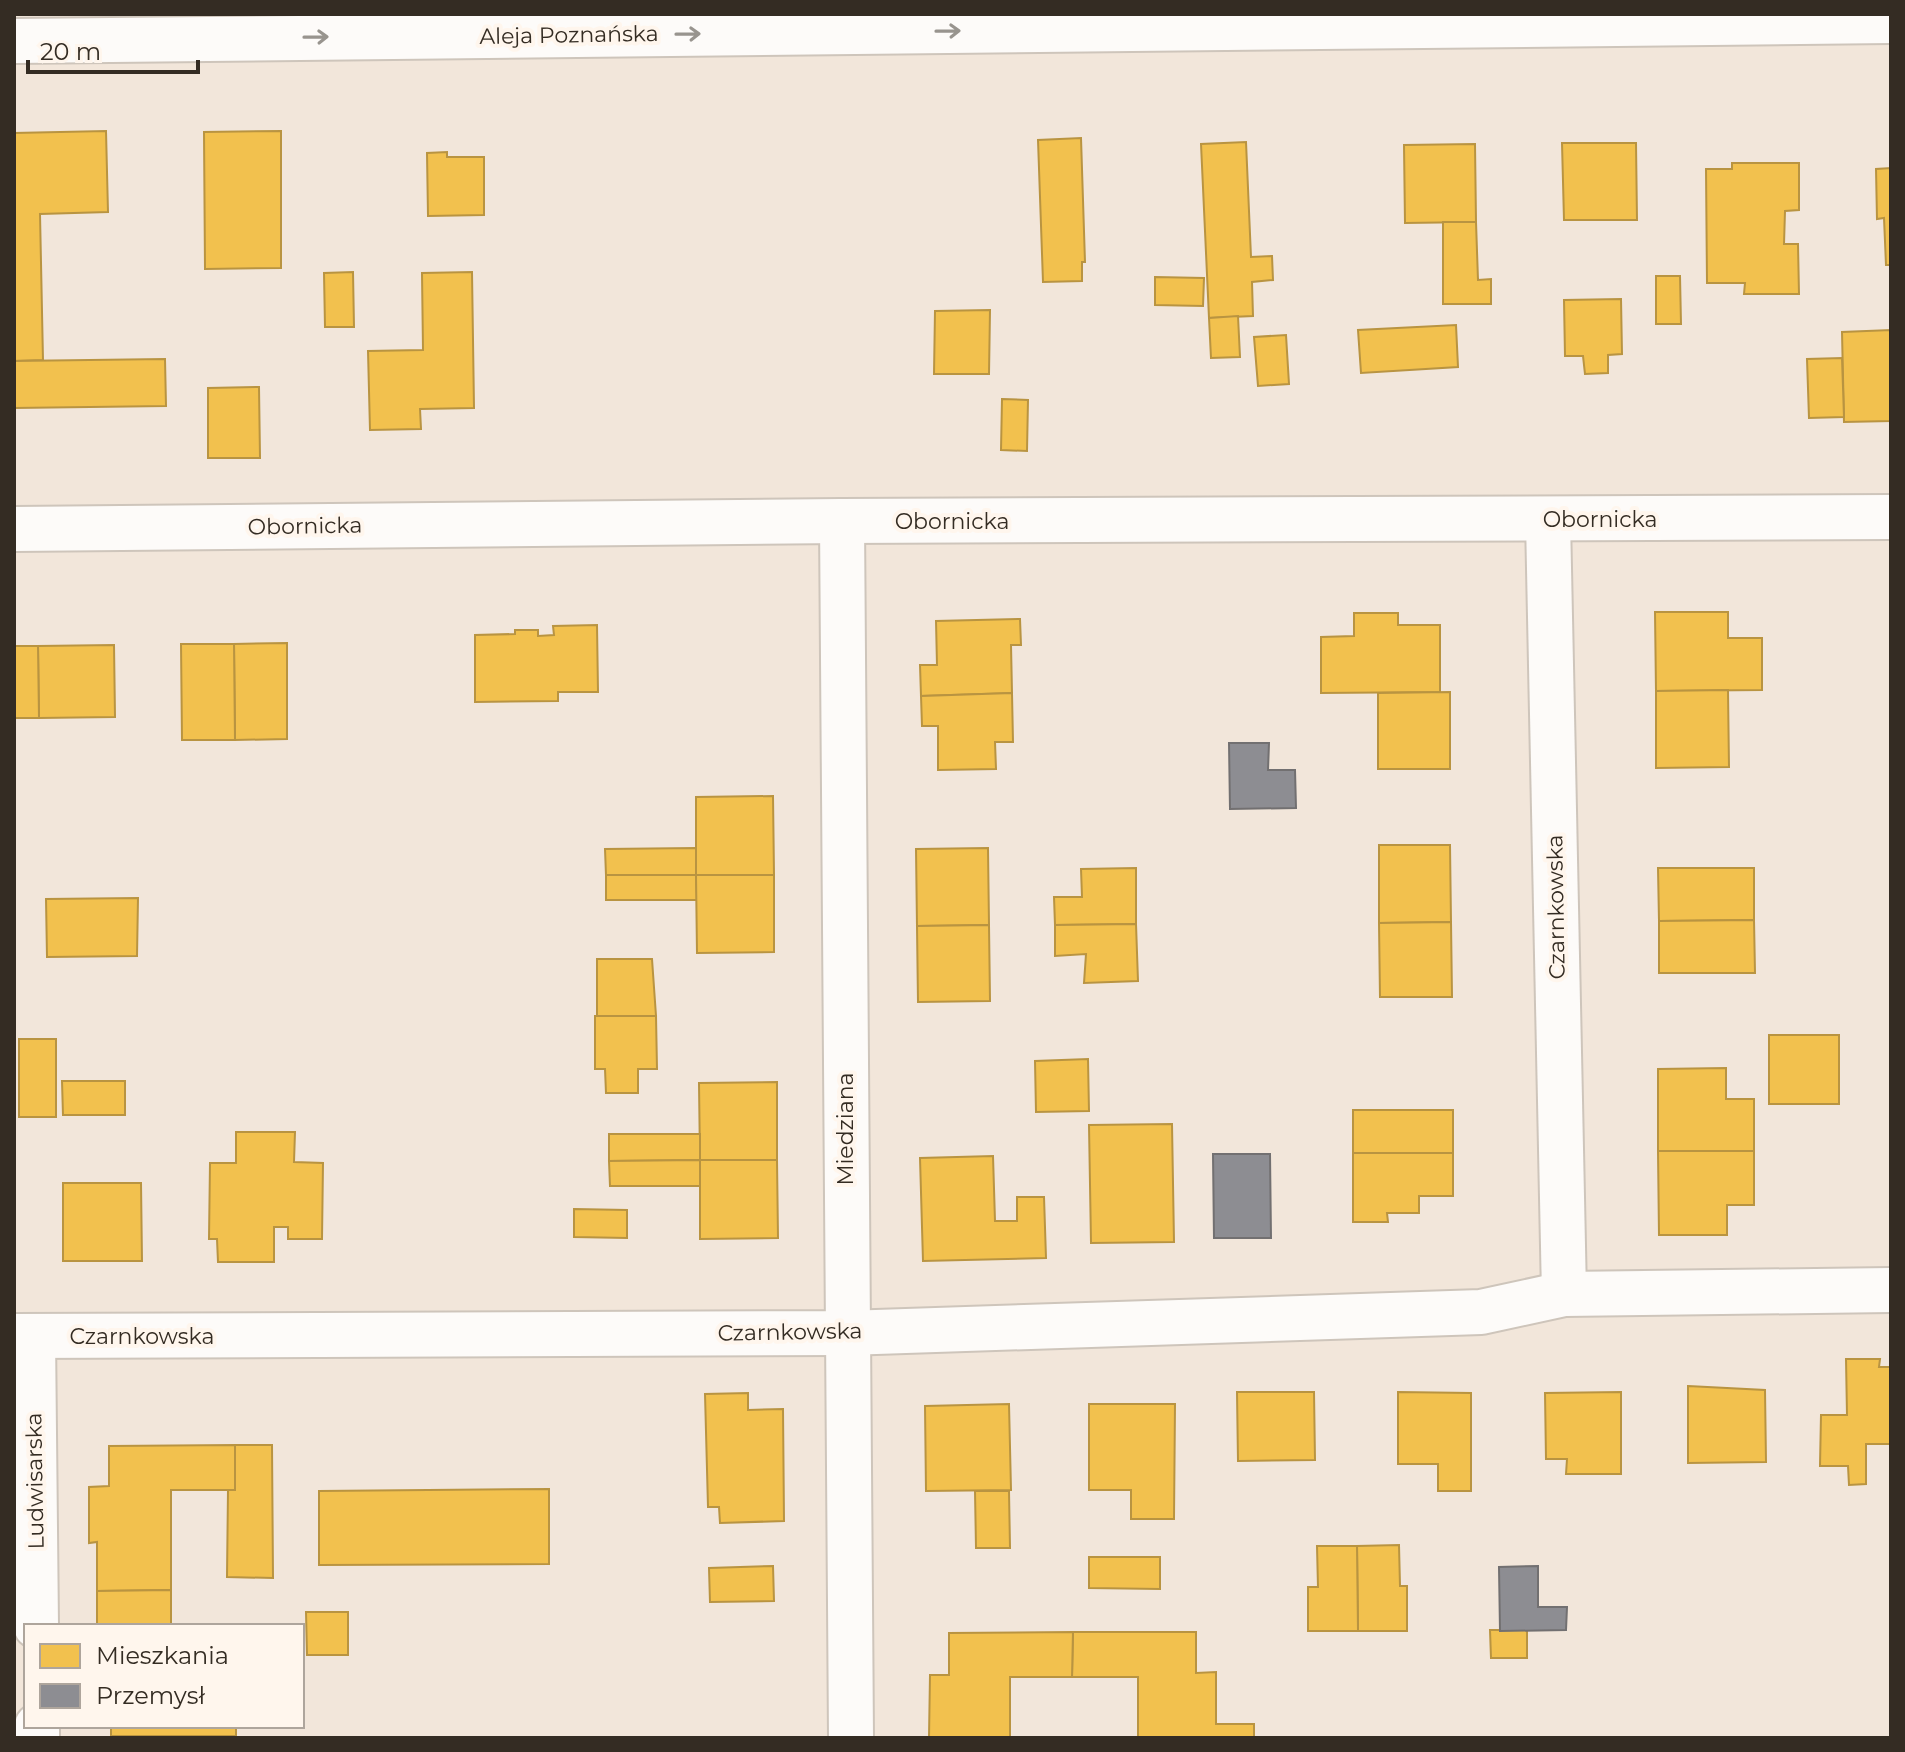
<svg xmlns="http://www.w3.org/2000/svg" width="1905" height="1752" viewBox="0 0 1905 1752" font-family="Montserrat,sans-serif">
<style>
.homes{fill:#f2c14e;stroke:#b99441;stroke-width:2}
.industry{fill:#8d8d92;stroke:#727071;stroke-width:2}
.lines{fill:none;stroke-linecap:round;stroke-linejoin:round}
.minor-casing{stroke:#cec5bb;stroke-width:48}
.major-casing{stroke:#cec5bb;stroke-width:48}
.minor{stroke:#fdfbf9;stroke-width:44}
.major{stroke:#fdfbf9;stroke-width:44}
.oneway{stroke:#98948e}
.labels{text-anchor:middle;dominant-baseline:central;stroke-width:8;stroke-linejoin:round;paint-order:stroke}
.street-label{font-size:22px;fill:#342c23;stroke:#fff6ed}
</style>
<rect width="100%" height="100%" fill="#f2e6da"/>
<!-- homes -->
<g class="homes">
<polygon points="106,131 108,212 40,214 43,360 14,361 14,133"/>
<polygon points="281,131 281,268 205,269 204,132"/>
<polygon points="1081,138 1085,262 1082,262 1082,281 1043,282 1038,140"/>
<polygon points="1246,142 1251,257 1272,256 1273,280 1252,282 1253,316 1209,318 1201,144"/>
<polygon points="1562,143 1636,143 1637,220 1564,220"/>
<polygon points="1475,144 1476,222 1405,223 1404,145"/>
<polygon points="447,152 447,157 484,157 484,215 428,216 427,153"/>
<polygon points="1732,163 1799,163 1799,210 1785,211 1784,244 1798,244 1799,294 1744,294 1745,283 1707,283 1706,169 1732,169"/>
<polygon points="1891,168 1891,265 1886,265 1884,218 1877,219 1876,169"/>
<polygon points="1443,222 1476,222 1478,280 1491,279 1491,304 1443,304"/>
<polygon points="353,272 354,327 325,327 324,273"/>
<polygon points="472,272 474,408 420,409 421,429 370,430 368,351 423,350 422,273"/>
<polygon points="1656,276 1680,276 1681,324 1656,324"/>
<polygon points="1155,277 1204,278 1203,306 1155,305"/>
<polygon points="1621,299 1622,354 1608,355 1608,373 1585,374 1583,356 1565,356 1564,300"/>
<polygon points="990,310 989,374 934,374 935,311"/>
<polygon points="1238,316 1240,357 1211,358 1209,318"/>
<polygon points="1456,325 1458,367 1361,373 1358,330"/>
<polygon points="1891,330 1891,421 1844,422 1842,332"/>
<polygon points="1286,335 1289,384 1258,386 1254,337"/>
<polygon points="1842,358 1844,417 1809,418 1807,359"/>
<polygon points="165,359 166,406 14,408 14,361"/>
<polygon points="259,387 260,458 208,458 208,388"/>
<polygon points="1002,399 1028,400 1027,451 1001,450"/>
<polygon points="1655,612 1728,612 1728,638 1762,638 1762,690 1656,691"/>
<polygon points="1354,613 1398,613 1398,625 1440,625 1440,692 1321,693 1321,637 1354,636"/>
<polygon points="1020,619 1021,645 1011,645 1012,693 921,696 920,665 937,665 936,621"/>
<polygon points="597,625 598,692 558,692 558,701 475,702 475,635 515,634 515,630 538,630 538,636 554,635 553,626"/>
<polygon points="287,643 287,739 235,740 234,644"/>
<polygon points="181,644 234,644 235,740 182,740"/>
<polygon points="114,645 115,717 39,718 38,646"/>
<polygon points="14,646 38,646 39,718 14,718"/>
<polygon points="1728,690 1729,767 1656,768 1656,691"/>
<polygon points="1450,692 1450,769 1378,769 1378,693"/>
<polygon points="1012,693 1013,742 995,742 996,769 938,770 938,726 922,726 921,696"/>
<polygon points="773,796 774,875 696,875 696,797"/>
<polygon points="1379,845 1450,845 1451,922 1379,923"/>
<polygon points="696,848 696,875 606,875 605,849"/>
<polygon points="988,848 989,925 917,926 916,849"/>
<polygon points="1136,868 1136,924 1055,925 1054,897 1082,897 1081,869"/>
<polygon points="1658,868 1754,868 1754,920 1659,921"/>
<polygon points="606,875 696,875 697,900 606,900"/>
<polygon points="696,875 774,875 774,952 697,953"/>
<polygon points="138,898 137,956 47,957 46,899"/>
<polygon points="1754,920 1755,973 1659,973 1659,921"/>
<polygon points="1451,922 1452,997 1380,997 1379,923"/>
<polygon points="1136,924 1138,981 1084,983 1086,954 1055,956 1055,925"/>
<polygon points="989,925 990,1001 918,1002 917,926"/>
<polygon points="597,959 652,959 656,1016 597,1017"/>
<polygon points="595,1016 656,1016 657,1069 638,1069 638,1093 606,1093 605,1069 595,1069"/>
<rect x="1769" y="1035" width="70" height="69"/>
<rect x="19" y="1039" width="37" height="78"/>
<polygon points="1088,1059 1089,1111 1036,1112 1035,1061"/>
<polygon points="1726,1068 1726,1099 1754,1099 1754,1151 1658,1151 1658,1069"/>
<polygon points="62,1081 125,1081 125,1115 63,1115"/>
<polygon points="777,1082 777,1160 700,1160 699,1083"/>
<rect x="1353" y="1110" width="100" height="43"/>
<polygon points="1172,1124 1174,1242 1091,1243 1089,1125"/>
<polygon points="236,1132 295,1132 294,1162 323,1163 322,1239 288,1239 288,1227 274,1227 274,1262 218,1262 217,1239 209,1239 210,1163 236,1163"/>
<polygon points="609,1134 700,1134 700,1160 609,1161"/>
<polygon points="1658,1151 1754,1151 1754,1205 1727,1205 1727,1235 1659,1235"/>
<polygon points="1353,1153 1453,1153 1453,1196 1419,1196 1419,1213 1387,1213 1388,1222 1353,1222"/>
<polygon points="993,1156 995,1221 1017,1221 1017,1197 1044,1197 1046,1258 923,1261 920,1158"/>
<polygon points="700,1160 777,1160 778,1238 700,1239"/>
<polygon points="700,1160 700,1186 610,1186 609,1161"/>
<polygon points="63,1183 141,1183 142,1261 63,1261"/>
<polygon points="574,1209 627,1210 627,1238 574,1237"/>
<polygon points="1846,1359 1880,1359 1879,1367 1891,1367 1891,1444 1866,1444 1866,1484 1849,1485 1848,1466 1820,1466 1821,1415 1847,1415"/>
<polygon points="1688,1386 1765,1390 1766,1462 1688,1463"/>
<polygon points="1237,1392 1314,1392 1315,1460 1238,1461"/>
<polygon points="1398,1392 1471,1393 1471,1491 1438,1491 1438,1464 1398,1464"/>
<polygon points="1621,1392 1621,1474 1566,1474 1567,1459 1546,1459 1545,1393"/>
<polygon points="748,1393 748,1410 783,1409 784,1521 720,1523 719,1507 708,1507 705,1394"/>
<polygon points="1009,1404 1011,1490 926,1491 925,1406"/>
<polygon points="1089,1404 1175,1404 1174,1519 1131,1519 1131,1490 1089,1490"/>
<polygon points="235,1445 272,1445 273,1578 227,1577 228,1490 235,1490"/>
<polygon points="235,1445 235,1490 171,1490 171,1590 97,1591 97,1542 89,1543 89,1487 109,1486 109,1446"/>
<polygon points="549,1489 549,1564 319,1565 319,1491"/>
<polygon points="975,1491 1009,1491 1010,1548 976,1548"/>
<polygon points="1399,1545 1400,1586 1407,1586 1407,1631 1358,1631 1357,1546"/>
<polygon points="1317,1546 1357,1546 1358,1631 1308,1631 1308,1587 1318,1587"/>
<polygon points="1089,1557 1160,1557 1160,1589 1089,1588"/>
<polygon points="773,1566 774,1601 710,1602 709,1568"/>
<polygon points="171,1590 171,1626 97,1626 97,1591"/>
<polygon points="306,1612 348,1612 348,1655 307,1655"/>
<polygon points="1490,1630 1527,1630 1527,1658 1491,1658"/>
<polygon points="1073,1632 1196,1632 1196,1673 1216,1672 1216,1724 1254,1724 1254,1738 1138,1738 1138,1677 1072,1677"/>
<polygon points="1073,1632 1072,1677 1010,1677 1010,1738 929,1738 930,1675 949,1675 949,1633"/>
<rect x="111" y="1726" width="125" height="10"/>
</g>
<!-- industry -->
<g class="industry">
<polygon points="1229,743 1269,743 1268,770 1295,770 1296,808 1230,809"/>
<polygon points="1213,1154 1270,1154 1271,1238 1214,1238"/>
<polygon points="1538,1566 1538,1607 1567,1607 1566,1630 1500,1631 1499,1567"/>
</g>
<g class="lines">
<!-- minor casing -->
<g class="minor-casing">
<g id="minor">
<polyline points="1548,520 1564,1294"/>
<polyline points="842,521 851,1738"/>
<polyline points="14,529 842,521 1891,517"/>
<polyline points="14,1336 846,1333 1481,1312 1564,1294 1891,1290"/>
<polyline points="33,1336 36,1626"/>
<polyline points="37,1726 37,1738"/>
</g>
</g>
<!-- major casing -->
<g class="major-casing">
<polyline id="major" points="14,41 1891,21"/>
</g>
<!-- minor -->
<use href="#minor" class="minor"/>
<!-- major -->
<use href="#major" class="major"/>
</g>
<!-- one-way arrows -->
<defs><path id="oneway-shaft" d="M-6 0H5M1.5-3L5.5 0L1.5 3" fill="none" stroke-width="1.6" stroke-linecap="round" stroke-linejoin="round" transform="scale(2)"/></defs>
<g class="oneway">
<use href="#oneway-shaft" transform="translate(948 31) rotate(-1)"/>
<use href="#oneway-shaft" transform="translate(688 34) rotate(-1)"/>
<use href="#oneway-shaft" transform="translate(316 37) rotate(-1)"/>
</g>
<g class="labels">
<!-- street labels -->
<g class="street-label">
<text transform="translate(569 35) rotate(-1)">Aleja Poznańska</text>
<text x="1600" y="519">Obornicka</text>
<text x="952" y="521">Obornicka</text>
<text transform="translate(305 526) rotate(-1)">Obornicka</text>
<text transform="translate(1556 907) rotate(-91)">Czarnkowska</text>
<text transform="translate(845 1129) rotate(-90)">Miedziana</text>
<text transform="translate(790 1332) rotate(-1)">Czarnkowska</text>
<text x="142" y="1336">Czarnkowska</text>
<text transform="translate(35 1481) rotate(-91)">Ludwisarska</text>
</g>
</g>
<!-- border -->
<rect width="1905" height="1752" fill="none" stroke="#342c23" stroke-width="32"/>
<!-- legend -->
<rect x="24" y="1624" width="280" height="104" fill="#fff6ed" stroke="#aea59c" stroke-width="2"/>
<rect x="40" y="1644" width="40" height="24" fill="#f2c14e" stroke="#aea59c" stroke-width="2"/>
<text x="96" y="1664" font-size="24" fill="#342c23">Mieszkania</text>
<rect x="40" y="1684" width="40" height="24" fill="#8d8d92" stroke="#aea59c" stroke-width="2"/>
<text x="96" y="1704" font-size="24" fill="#342c23">Przemysł</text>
<!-- scale -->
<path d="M28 60v12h170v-12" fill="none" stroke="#342c23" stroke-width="4"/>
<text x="40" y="60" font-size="24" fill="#342c23" stroke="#fff6ed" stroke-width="6" paint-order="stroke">20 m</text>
</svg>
